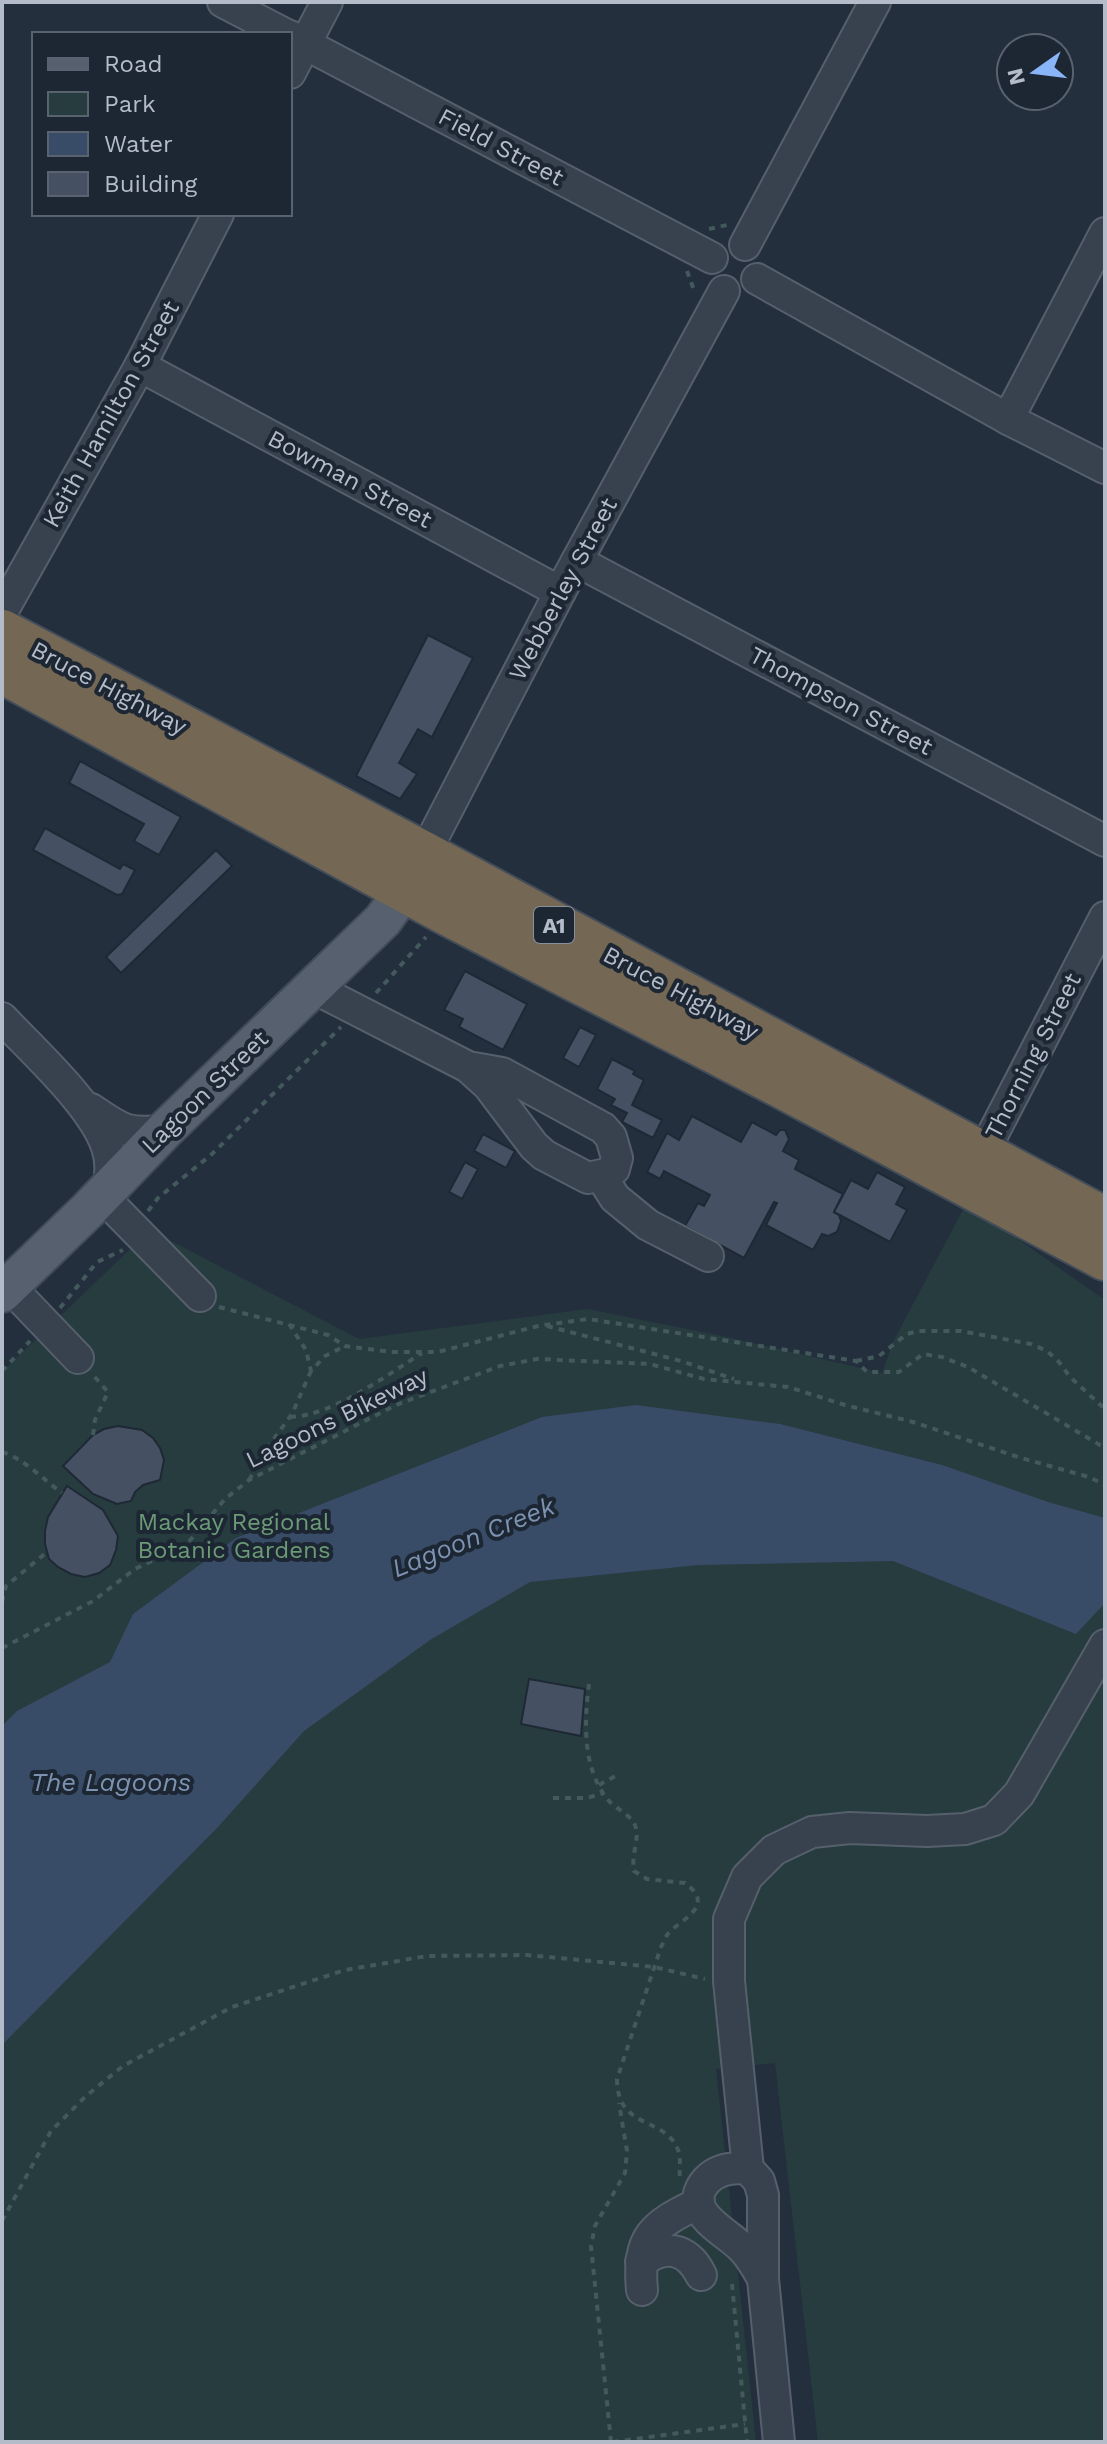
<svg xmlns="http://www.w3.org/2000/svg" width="1107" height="2444" viewBox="0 0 1107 2444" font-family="'Work Sans',sans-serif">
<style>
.green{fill:#263c3f}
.water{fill:#394c67}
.building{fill:#455162;stroke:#1f2835;stroke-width:2}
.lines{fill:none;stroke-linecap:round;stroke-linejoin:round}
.minor-casing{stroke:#565f6c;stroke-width:34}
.major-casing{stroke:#414a57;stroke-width:42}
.highway-casing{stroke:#434c59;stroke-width:48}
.path{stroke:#44595c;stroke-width:4;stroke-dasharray:6 6;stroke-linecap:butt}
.minor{stroke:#38414e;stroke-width:30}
.major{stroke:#56606e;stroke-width:38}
.highway{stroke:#746855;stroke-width:44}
.labels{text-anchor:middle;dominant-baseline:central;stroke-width:8;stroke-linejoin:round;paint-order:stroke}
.shield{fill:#1d2633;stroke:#878f9c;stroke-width:2}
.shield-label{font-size:22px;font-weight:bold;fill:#b4bcc9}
.street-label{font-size:24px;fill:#b4bcc9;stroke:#1d2633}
.park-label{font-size:24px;fill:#6b9a76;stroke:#1d2633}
.water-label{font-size:26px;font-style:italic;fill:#7c92b1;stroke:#1d2633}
</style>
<rect width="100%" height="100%" fill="#242f3e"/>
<!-- green -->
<polygon class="green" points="965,1206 985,1216 1105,1300 1105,2442 818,2442 775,2063 716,2069 756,2442 2,2442 2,1372 150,1230 359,1339 587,1309 718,1335 882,1373 894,1340"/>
<!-- water -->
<polygon class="water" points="636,1405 780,1424 942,1465 1048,1502 1105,1518 1105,1603 1076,1634 893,1561 699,1565 530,1582 430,1640 304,1731 218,1827 2,2045 2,1726 17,1711 110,1662 133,1614 236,1538 542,1417"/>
<!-- building -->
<g class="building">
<polygon points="428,635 473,658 432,737 418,729 399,763 417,774 400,799 356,776"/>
<polygon points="80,761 181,817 159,855 134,841 144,824 69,783"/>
<polygon points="45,828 120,869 123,864 135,870 122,894 117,895 33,850"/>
<polygon points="216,850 232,866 121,973 106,957"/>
<polygon points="465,971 527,1004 503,1050 459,1027 463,1019 444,1010"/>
<polygon points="580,1027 596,1035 579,1067 563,1058"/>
<polygon points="612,1059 635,1071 633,1074 644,1080 632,1105 662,1120 653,1138 622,1122 627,1113 611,1105 615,1099 597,1089"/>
<polygon points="692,1116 741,1142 752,1122 776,1135 780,1130 785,1130 789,1139 783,1151 799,1160 795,1169 843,1194 834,1212 839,1215 841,1221 837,1232 828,1236 822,1234 813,1250 766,1225 777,1203 774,1202 744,1258 685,1226 698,1203 704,1206 710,1195 664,1171 660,1179 647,1172 667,1133 679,1140"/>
<polygon points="483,1134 515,1151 506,1168 474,1151"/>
<polygon points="465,1162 478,1169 462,1199 449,1192"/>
<polygon points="877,1172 905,1187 896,1204 907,1210 890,1242 834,1212 851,1180 868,1189"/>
<polygon points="118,1426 142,1430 153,1438 160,1448 164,1460 160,1480 143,1485 135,1492 131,1501 117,1504 93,1494 63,1466 93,1435 104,1429"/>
<polygon points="67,1486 103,1510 118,1536 116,1550 110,1565 99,1573 85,1577 71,1574 58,1567 49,1559 45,1544 45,1531 48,1517"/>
<polygon points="529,1679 585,1689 581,1736 521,1724"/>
</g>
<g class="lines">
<!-- minor casing -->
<g class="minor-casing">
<g id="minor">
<polyline points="223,2 285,34"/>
<polyline points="290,36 712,258"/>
<polyline points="290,73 327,2"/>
<polyline points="745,245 875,2"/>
<polyline points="757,279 1008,419 1105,468"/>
<polyline points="140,366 560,592"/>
<polyline points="1008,419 1105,233"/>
<polyline points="577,561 1105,841"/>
<polyline points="2,612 140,366 218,214"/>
<polyline points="416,870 560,592 724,291"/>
<polyline points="312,987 468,1067 488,1085 534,1146 544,1155 588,1178 606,1174 614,1169 617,1158 611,1137 603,1128 502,1073 468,1067"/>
<path d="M2,1018C33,1051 93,1105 107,1147C112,1161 111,1175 108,1189"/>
<path d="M91,1109C122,1130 127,1135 165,1130"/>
<polyline points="983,1153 1105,917"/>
<polyline points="601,1176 615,1198 648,1225 708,1256"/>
<polyline points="102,1196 200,1296"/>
<polyline points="9,1286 78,1358"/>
<path d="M748,2169C733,2167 718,2169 707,2180C679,2211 726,2231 742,2248C751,2257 757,2268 763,2279V2195L759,2181L748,2169L729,1981V1919L747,1877L774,1850L812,1832L850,1828L927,1831L965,1829L994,1820L1019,1794L1105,1645"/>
<path d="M641,2262C664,2244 687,2247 701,2275"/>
<polyline points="763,2279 779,2442"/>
<path d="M642,2290C637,2236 653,2225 699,2203"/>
</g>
</g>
<!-- major casing -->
<g class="major-casing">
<polyline id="major" points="2,1293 88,1210 165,1130 383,920 405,889"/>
</g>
<!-- highway casing -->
<g class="highway-casing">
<g id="highway">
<polyline points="2,632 424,854 1105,1220"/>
<polyline points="2,671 445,912 780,1085 1105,1258"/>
</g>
</g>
<!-- path -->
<g class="path">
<polyline points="709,229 727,225"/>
<polyline points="687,271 695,293"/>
<polyline points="376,993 426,937"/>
<polyline points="148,1211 158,1198 212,1154 341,1027"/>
<polyline points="219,1307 328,1335 345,1346 392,1352 438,1352 538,1326 588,1319 856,1361 867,1372 899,1372 923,1354 942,1357 968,1367 1105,1448"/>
<polyline points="60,1308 97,1262 123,1250"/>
<polyline points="289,1324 306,1350 311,1371 325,1356 345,1346"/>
<polyline points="547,1326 681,1361 734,1379"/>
<polyline points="856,1361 879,1356 907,1334 918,1331 961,1331 1031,1344 1047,1351 1059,1362 1070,1377 1105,1409"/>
<polyline points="2,1371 30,1341"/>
<path d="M290,1417C332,1416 387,1375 422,1353"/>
<polyline points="93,1435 95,1420 108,1392 93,1375"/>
<path d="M2,1452C23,1458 44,1480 62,1493"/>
<polyline points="249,1480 273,1440 292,1414 311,1371"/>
<polyline points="2,1602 6,1586 47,1552"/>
<polyline points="2,1648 93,1601 135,1569 187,1544 225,1499 249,1480 396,1405 500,1366 537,1359 650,1364 704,1379 788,1387 845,1405 913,1422 1021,1458 1089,1477 1105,1485"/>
<path d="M589,1684C584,1722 582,1771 610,1802C618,1810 633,1816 636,1828C639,1840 631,1856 634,1871L647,1879L685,1883C718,1907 678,1920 667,1935C665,1939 663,1943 661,1947L617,2079C617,2132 668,2115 679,2153C681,2161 679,2170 680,2179"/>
<polyline points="599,1785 619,1774"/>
<polyline points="553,1798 587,1798 604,1793"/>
<polyline points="2,2221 51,2131 86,2096 123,2066 232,2007 345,1970 427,1956 527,1955 654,1967 705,1979"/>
<polyline points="732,2284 747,2442"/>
<polyline points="611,2442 591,2246 595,2226 625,2173 627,2151 619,2103"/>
<polyline points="613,2442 745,2424"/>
</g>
<!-- minor -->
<use href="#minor" class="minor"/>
<!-- major -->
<use href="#major" class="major"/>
<!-- highway -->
<use href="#highway" class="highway"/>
</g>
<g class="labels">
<!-- shield labels -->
<rect class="shield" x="534" y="907" width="40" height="36" rx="6"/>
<g class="shield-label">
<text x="554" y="925">A1</text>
</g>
<!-- street labels -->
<g class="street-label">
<text transform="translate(501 147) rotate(28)">Field Street</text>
<text transform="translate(111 414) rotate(-61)">Keith Hamilton Street</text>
<text transform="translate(350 479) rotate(28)">Bowman Street</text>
<text transform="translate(563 589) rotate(-62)">Webberley Street</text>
<text transform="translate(109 688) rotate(28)">Bruce Highway</text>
<text transform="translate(841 701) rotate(28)">Thompson Street</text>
<text transform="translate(681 993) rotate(28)">Bruce Highway</text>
<text transform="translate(1033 1056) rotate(-63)">Thorning Street</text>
<text transform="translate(205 1092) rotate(-44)">Lagoon Street</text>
<text transform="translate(337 1418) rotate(-26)">Lagoons Bikeway</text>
</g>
<!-- park labels -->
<g class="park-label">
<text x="234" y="1522">Mackay Regional<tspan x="234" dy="28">Botanic Gardens</tspan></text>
</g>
<!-- water labels -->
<g class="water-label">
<text transform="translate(473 1537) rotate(-22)">Lagoon Creek</text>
<text x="111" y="1782">The Lagoons</text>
</g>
</g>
<!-- border -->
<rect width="1107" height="2444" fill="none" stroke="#b4bcc9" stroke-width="8"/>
<!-- legend -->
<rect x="32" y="32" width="260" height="184" fill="#1d2633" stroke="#59626f" stroke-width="2"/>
<rect x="48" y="58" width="40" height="12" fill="#56606e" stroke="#59626f" stroke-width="2"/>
<text x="104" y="72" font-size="24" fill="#b4bcc9">Road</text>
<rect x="48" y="92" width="40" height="24" fill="#263c3f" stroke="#59626f" stroke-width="2"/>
<text x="104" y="112" font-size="24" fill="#b4bcc9">Park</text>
<rect x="48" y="132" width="40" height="24" fill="#394c67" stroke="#59626f" stroke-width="2"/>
<text x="104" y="152" font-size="24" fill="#b4bcc9">Water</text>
<rect x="48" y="172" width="40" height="24" fill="#455162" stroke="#59626f" stroke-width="2"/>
<text x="104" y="192" font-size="24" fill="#b4bcc9">Building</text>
<!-- north arrow -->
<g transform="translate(1035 72) rotate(256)"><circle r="38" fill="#1d2633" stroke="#59626f" stroke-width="2"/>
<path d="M0-6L14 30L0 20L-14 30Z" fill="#8ab4f8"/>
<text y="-12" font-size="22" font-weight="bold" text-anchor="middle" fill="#b4bcc9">N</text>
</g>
</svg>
